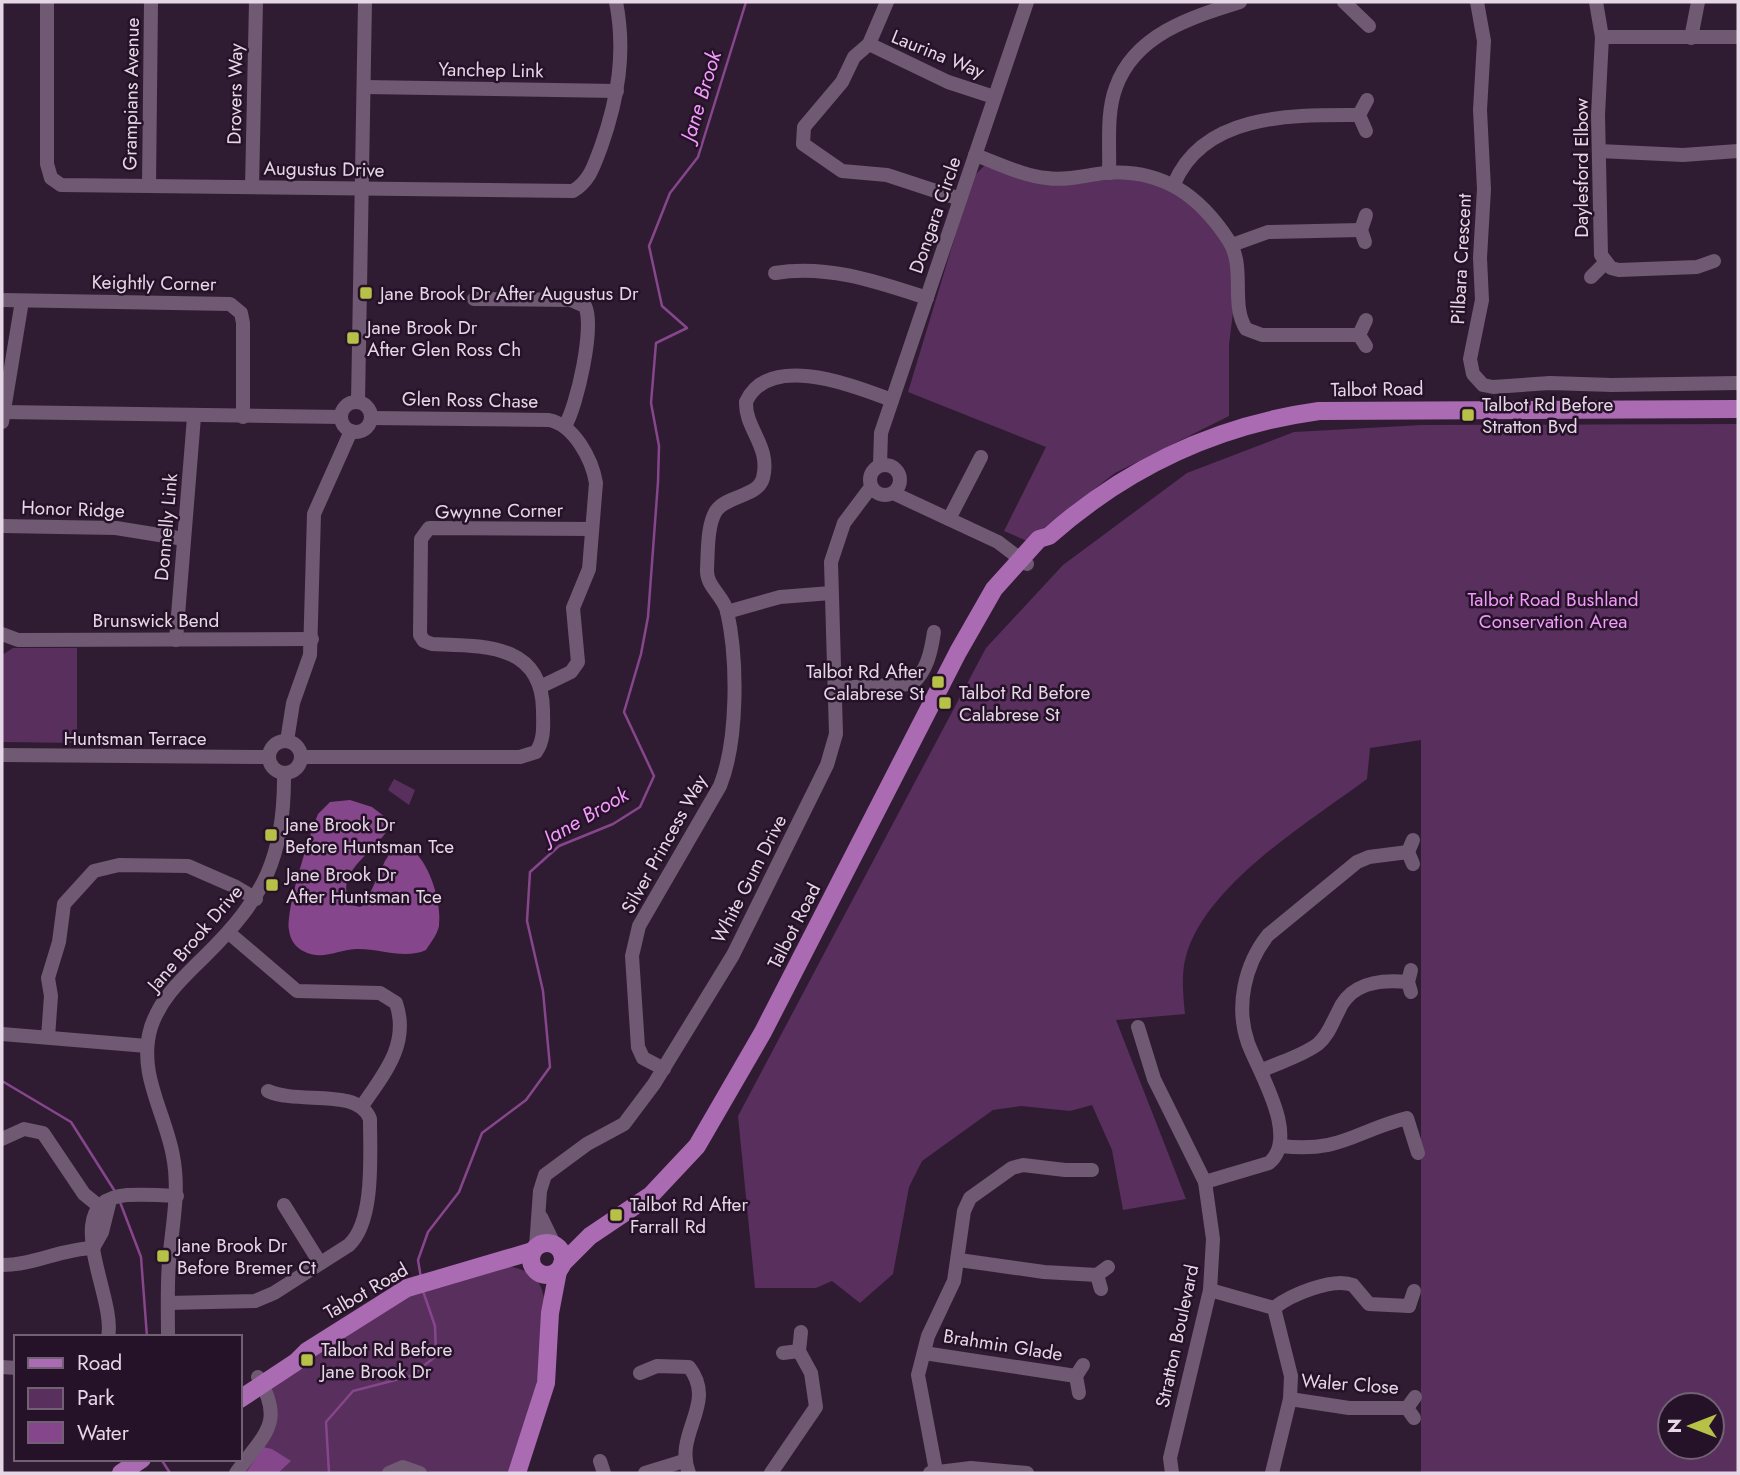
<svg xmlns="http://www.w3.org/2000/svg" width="1740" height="1475" viewBox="0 0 1740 1475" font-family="Jost,sans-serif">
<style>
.green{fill:#582f5d;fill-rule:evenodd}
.water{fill:#86468c}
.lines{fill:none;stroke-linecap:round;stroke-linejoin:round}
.stream{stroke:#86468c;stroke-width:2.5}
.minor{stroke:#705972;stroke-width:14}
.major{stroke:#ab6bb2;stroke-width:18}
.poi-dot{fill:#b7c147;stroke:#261228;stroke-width:2.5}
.labels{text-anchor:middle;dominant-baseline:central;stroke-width:5;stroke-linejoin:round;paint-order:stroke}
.street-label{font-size:19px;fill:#e5d7e6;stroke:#261228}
.poi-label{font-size:19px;fill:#e5d7e6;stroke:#261228;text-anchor:start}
.park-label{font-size:19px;fill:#f09af9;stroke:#261228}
.water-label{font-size:21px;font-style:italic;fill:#f29cfb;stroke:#261228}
</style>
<rect width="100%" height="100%" fill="#301c32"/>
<!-- green -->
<g class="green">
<polygon points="985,165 1065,182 1128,179 1161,185 1200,211 1226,246 1233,269 1235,296 1229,345 1229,416 1115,473 1027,541 1004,531 1046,447 908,392 973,177"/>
<path d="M1738,424V1473H1421V740L1370,748L1367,779C1309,822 1206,884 1186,956C1181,974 1183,995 1185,1014L1116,1020L1186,1199L1123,1210L1112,1150L1092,1105L1070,1111L1021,1106L993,1110L922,1161L909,1187L893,1274L860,1303L832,1281L816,1288H755L738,1116L986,648L1063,565L1187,473L1294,432L1422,425ZM1670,1405H1712V1447H1670Z"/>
<polygon points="13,648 77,648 77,743 2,742 2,655"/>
<polygon points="394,779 415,790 409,805 388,790"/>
<path d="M489,1262C502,1265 520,1267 531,1274C569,1300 522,1439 510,1473H432L405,1462L390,1465L382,1473H236L266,1432L262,1384L380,1302Z"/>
</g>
<!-- water -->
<g class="water">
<path d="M350,800L372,807L389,820V826C379,852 330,871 352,905L360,907L365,904L385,861L396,844C426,843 443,903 439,926C437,935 431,942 426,950C404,960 379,948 356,949C337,950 322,961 303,951C295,947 290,939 289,930C286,908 309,837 318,814L330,802Z"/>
<polygon points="263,1447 272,1449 291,1461 278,1473 246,1473"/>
</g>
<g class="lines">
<!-- stream -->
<g class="stream">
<polyline points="2,1081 71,1122 116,1193"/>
<polyline points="120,1202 141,1257 147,1337"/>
<polyline points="421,1278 418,1260 428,1232 459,1192 482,1133 526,1100 550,1067 543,991 527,921 530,872 559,846 613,824 640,807 654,776 624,712 641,654 648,617 658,482 659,446 651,403 656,343 687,328 662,306 649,246 670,193 698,157 746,2"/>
<polyline points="161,1459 170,1473"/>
<polyline points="329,1473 326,1422 353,1391 411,1376 436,1356 435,1326 423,1291"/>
</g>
<!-- minor -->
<g class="minor">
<path d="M47,2V164L51,178L61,185L573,191C590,181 594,165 601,147C618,99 626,52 616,2"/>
<polyline points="887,2 869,44 854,57 842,82 804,127 803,144 842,171 887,175 960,199"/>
<polyline points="1344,2 1369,26"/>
<polyline points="1477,2 1484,41 1480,110 1484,189 1480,258 1482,300 1470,359 1473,374 1483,385 1493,387 1550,383 1612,385 1738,383"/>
<polyline points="1596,2 1602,37 1598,115 1601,255 1611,268 1619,270 1697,267 1714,261"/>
<polyline points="1602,37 1738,37"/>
<polyline points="1691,38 1698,2"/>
<polyline points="869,44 948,82 994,97"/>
<polyline points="364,87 617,91"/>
<polyline points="1366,131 1359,115 1367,100"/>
<polyline points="1599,151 1683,155 1738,151"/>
<path d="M975,155C998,163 1023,176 1047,178C1066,181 1086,175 1105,173C1162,168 1200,196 1229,241C1246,268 1230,304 1246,329L1262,335H1359"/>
<path d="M1109,173C1110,146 1106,113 1116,87C1135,34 1192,17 1240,2"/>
<path d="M1174,184C1204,112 1295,115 1359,115"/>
<polyline points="149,186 151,2"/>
<polyline points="252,187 256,2"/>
<polyline points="1365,242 1361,230 1366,215"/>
<polyline points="1232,245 1268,232 1361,230"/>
<path d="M775,273C827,264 878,282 927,298"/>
<polyline points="1591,277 1605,263"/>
<path d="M474,299L571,300L585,306C595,326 577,406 565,426"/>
<polyline points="2,300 230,304 241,313 243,323 243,417"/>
<polyline points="1366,320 1359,335 1366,346"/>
<polyline points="358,402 365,2"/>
<circle cx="356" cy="417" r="15"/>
<polyline points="3,412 341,417"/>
<path d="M371,418L549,420C574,425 592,459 596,483L589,569L573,608L578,662L571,672L540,687"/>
<polyline points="2,422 22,301"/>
<circle cx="885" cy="480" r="15"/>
<polyline points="880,465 881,433 1027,2"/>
<polyline points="893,493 998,542 1027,564"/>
<polyline points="949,519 981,457"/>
<polyline points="2,526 116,528 184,539"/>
<polyline points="727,612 780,597 831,593"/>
<polyline points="2,634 18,640 312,639"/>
<polyline points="176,640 194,417"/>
<path d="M836,688L912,684C927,671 931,652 934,632"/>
<polyline points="287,741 293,703 310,655 314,514 351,431"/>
<circle cx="285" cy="757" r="16"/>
<polyline points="2,755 269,757"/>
<path d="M301,757H520L536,752C545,739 543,725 543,710C542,642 481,646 432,644L424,641L420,635L421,539L429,528L592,529"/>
<polyline points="1413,840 1408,852 1413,864"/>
<path d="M229,933L297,991L380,993L396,1003C410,1044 384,1074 362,1106"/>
<polyline points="1411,970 1408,982 1411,992"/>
<polyline points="1138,1027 1154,1079 1205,1182 1213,1239 1210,1290 1170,1458 1172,1473"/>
<polyline points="2,1034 147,1046"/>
<polyline points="48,1037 51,996 48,978 59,942 64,904 94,871 119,865 188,866 236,887 256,899"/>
<path d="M664,1069L643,1058L638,1047L632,956L639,926L720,786C738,741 738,660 727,611C723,595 706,587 707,569C708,552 707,525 716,511C727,495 758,497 763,478C771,446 745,429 746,402C769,351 856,387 892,400"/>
<path d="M1263,1070C1280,1062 1302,1056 1318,1044C1328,1036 1332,1023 1338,1012C1350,983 1379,979 1408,982"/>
<polyline points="2,1139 24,1129 43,1133 84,1194 105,1211"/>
<path d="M1281,1146C1341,1153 1355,1131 1407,1118L1418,1153"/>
<path d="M1205,1182L1269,1163C1300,1137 1259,1073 1248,1043C1235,1006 1245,964 1268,935L1357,862L1369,857L1408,852"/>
<polyline points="284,1205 320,1263"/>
<polyline points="541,1217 554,1244"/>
<polyline points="536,1247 540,1191 545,1175 587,1144 624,1124 654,1084 733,955 827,765 836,734 831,562 844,523 871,487"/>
<polyline points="93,1248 102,1232 109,1204"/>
<polyline points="959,1260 1044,1272 1097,1275"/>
<path d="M2,1265C34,1265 61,1249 93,1248"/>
<polyline points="1101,1289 1097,1275 1108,1267"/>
<polyline points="1210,1290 1274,1308 1291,1376 1290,1399 1272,1473"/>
<path d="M168,1303L255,1301L274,1293L349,1245C375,1221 370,1153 370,1119C358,1087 299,1105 268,1091"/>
<polyline points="1409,1306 1414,1291"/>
<path d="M1274,1308C1290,1295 1333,1277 1353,1285L1369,1304L1409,1306"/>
<path d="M108,1337C117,1297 55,1201 127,1195C143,1194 161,1195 177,1196"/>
<path d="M168,1337C168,1312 167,1287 169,1262C172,1226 180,1192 173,1156C165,1112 137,1073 151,1027C161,997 183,978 205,956C264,898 285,857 284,773"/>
<polyline points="799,1351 801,1332"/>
<polyline points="924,1353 1076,1376"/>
<polyline points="2,1367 16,1368"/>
<path d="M640,1373L657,1366L689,1367C718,1404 673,1433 689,1473"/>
<polyline points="1079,1393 1076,1376 1083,1365"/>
<polyline points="1290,1399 1349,1408 1407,1408"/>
<polyline points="1414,1418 1407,1408 1415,1397"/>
<polyline points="600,1461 604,1473"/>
<polyline points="936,1471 918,1375 928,1336 954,1281 964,1211 970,1198 1012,1168 1023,1165 1065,1170 1092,1170"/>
<path d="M236,1473C263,1435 286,1424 258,1377"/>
<polyline points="389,1473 403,1467 420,1473"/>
<polyline points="645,1473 684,1461"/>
<polyline points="771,1473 816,1407 811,1373 799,1351 783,1353"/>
<polyline points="930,1473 971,1468 1027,1473"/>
</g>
<!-- major -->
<g class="major">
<circle cx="547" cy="1259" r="16"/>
<path d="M562,1264L590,1236L651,1195L697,1146L763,1032L958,652L994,589L1039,539L1049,536C1126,468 1217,425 1319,411L1738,409"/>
<polyline points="240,1399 296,1362 307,1351 407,1288 533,1251"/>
<polyline points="121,1473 142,1459"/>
<polyline points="517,1473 546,1383 550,1313 558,1271"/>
</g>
</g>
<!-- markers -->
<g class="poi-dot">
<rect x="359" y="286" width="14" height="14" rx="3.5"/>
<rect x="346" y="331" width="14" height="14" rx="3.5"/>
<rect x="1461" y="408" width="14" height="14" rx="3.5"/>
<rect x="931" y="675" width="14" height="14" rx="3.5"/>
<rect x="938" y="696" width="14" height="14" rx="3.5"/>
<rect x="264" y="828" width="14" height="14" rx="3.5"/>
<rect x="265" y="878" width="14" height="14" rx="3.5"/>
<rect x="609" y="1208" width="14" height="14" rx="3.5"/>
<rect x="156" y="1249" width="14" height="14" rx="3.5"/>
<rect x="300" y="1353" width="14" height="14" rx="3.5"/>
</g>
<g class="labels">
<!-- street labels -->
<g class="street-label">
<text transform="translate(938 54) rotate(22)">Laurina Way</text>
<text transform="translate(491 70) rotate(1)">Yanchep Link</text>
<text transform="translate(131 94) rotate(-89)">Grampians Avenue</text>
<text transform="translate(235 94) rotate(-89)">Drovers Way</text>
<text transform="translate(1581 168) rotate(-90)">Daylesford Elbow</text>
<text transform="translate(324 169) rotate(1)">Augustus Drive</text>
<text transform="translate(935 215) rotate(-71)">Dongara Circle</text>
<text transform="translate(1461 259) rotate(-87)">Pilbara Crescent</text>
<text transform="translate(154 283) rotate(1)">Keightly Corner</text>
<text transform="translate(1377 389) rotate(-1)">Talbot Road</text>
<text transform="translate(470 400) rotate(1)">Glen Ross Chase</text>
<text transform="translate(73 509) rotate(2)">Honor Ridge</text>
<text transform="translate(499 511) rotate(-1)">Gwynne Corner</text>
<text transform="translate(166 527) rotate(-85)">Donnelly Link</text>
<text x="156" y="620">Brunswick Bend</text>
<text x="135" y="738">Huntsman Terrace</text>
<text transform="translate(664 844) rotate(-61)">Silver Princess Way</text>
<text transform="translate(749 879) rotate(-63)">White Gum Drive</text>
<text transform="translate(794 926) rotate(-63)">Talbot Road</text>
<text transform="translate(195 938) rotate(-49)">Jane Brook Drive</text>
<text transform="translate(366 1291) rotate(-30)">Talbot Road</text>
<text transform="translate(1177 1336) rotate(-78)">Stratton Boulevard</text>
<text transform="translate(1003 1345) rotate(9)">Brahmin Glade</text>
<text transform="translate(1350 1384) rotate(4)">Waler Close</text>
</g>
<!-- poi labels -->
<g class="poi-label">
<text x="380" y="293">Jane Brook Dr After Augustus Dr</text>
<text x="367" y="327">Jane Brook Dr<tspan x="367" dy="22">After Glen Ross Ch</tspan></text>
<text x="1482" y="404">Talbot Rd Before<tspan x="1482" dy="22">Stratton Bvd</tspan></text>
<text x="924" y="671" text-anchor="end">Talbot Rd After<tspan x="924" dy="22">Calabrese St</tspan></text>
<text x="959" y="692">Talbot Rd Before<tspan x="959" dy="22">Calabrese St</tspan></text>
<text x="285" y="824">Jane Brook Dr<tspan x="285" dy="22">Before Huntsman Tce</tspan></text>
<text x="286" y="874">Jane Brook Dr<tspan x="286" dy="22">After Huntsman Tce</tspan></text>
<text x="630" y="1204">Talbot Rd After<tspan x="630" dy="22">Farrall Rd</tspan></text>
<text x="177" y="1245">Jane Brook Dr<tspan x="177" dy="22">Before Bremer Ct</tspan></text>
<text x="321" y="1349">Talbot Rd Before<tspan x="321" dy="22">Jane Brook Dr</tspan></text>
</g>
<!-- park labels -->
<g class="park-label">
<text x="1553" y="599">Talbot Road Bushland<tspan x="1553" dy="22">Conservation Area</tspan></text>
</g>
<!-- water labels -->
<g class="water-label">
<text transform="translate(701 96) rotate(-73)">Jane Brook</text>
<text transform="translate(586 816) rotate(-30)">Jane Brook</text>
</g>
</g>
<!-- border -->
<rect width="1740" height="1475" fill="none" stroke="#e5d7e6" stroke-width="7"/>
<!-- legend -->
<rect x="14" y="1335" width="228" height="126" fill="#261228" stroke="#726174" stroke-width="2"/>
<rect x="28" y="1358" width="35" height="10" fill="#ab6bb2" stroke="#726174" stroke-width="2"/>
<text x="77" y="1370" font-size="21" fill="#e5d7e6">Road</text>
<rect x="28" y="1388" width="35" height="21" fill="#582f5d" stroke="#726174" stroke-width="2"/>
<text x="77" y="1405" font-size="21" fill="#e5d7e6">Park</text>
<rect x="28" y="1422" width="35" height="21" fill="#86468c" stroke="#726174" stroke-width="2"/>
<text x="77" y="1440" font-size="21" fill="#e5d7e6">Water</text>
<!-- north arrow -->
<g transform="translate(1691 1426) rotate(270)"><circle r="33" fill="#261228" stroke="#726174" stroke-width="2"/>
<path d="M0-5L12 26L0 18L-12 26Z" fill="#b7c147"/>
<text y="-10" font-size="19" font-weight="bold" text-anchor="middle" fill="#e5d7e6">N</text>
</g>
</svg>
